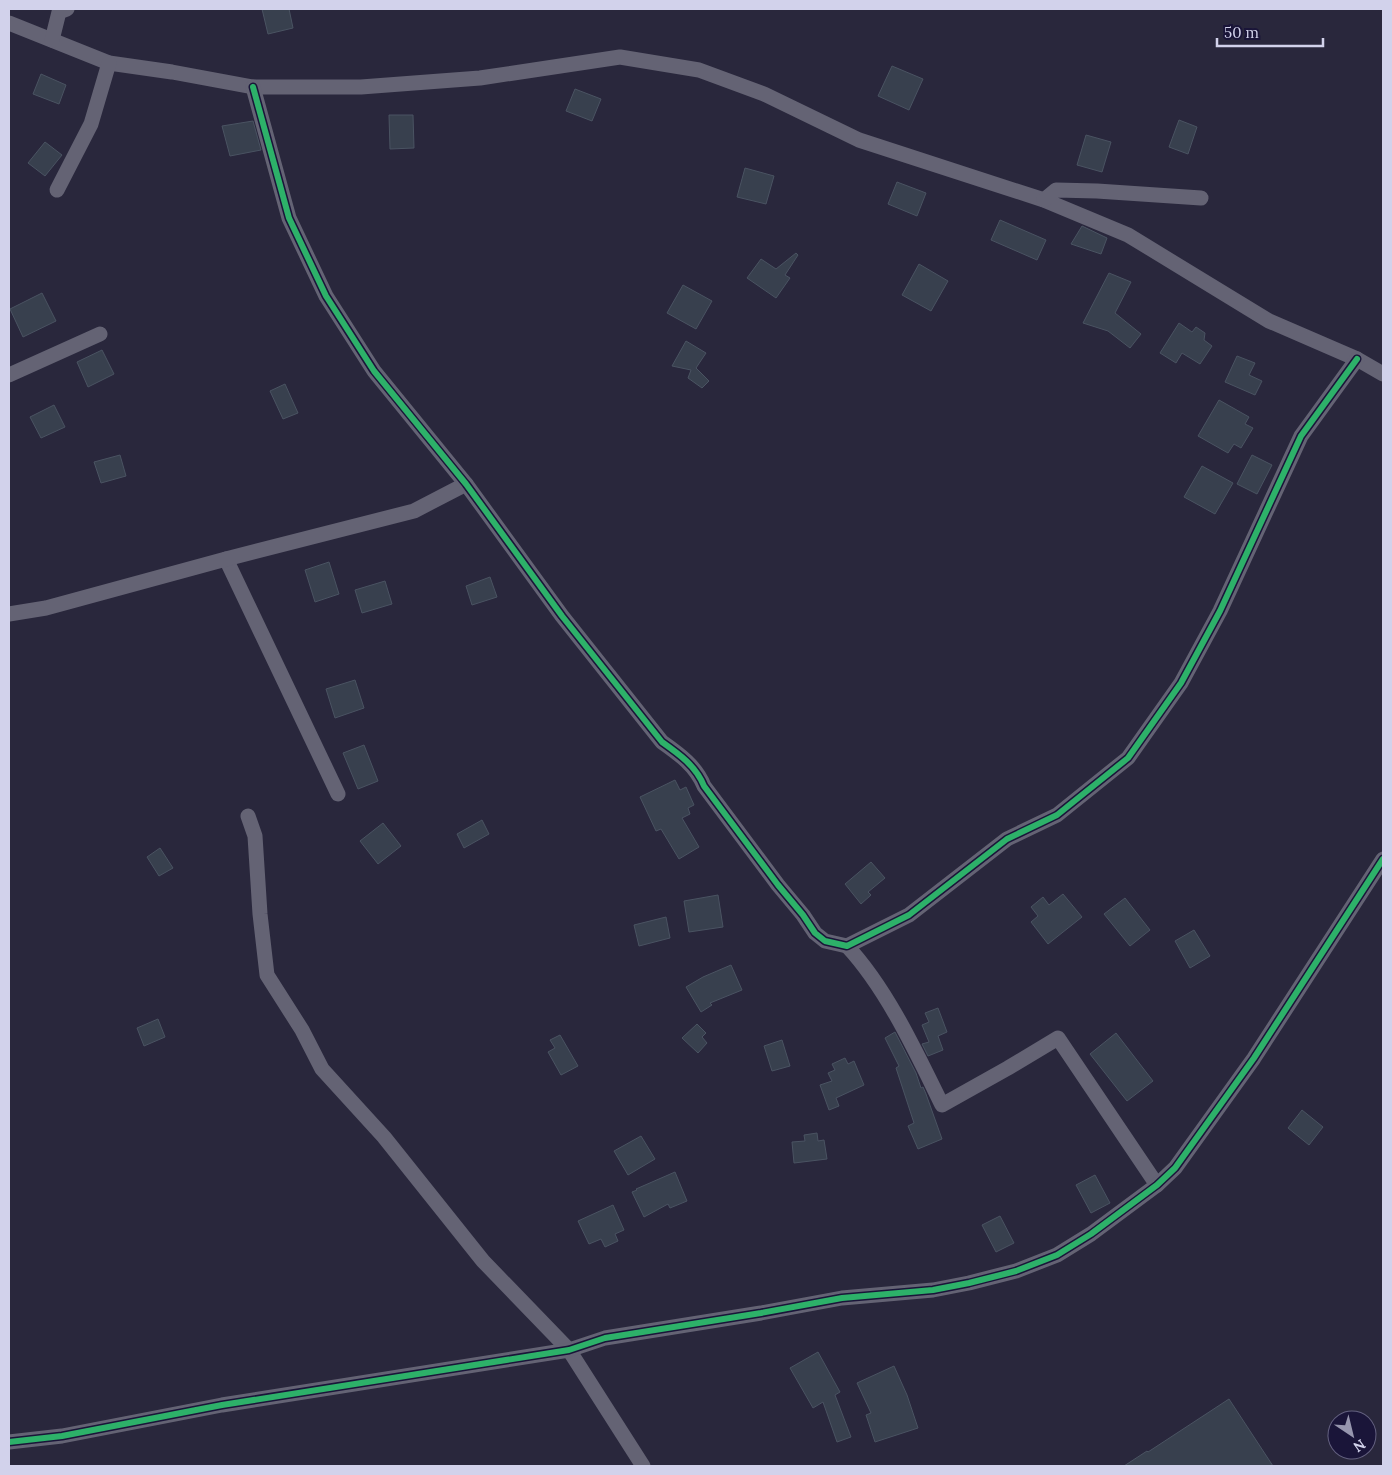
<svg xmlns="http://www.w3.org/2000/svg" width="1392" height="1475" viewBox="0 0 1392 1475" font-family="Lora,serif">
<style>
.building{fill:#38404e;stroke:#4a5362}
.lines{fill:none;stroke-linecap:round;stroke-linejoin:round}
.minor{stroke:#646374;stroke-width:15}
.cycleway-casing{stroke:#1a1539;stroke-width:9}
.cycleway{stroke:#2db169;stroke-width:6}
</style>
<rect width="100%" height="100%" fill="#29273c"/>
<!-- building -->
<g class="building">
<polygon points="262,9 289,9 293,28 268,34"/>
<polygon points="892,66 923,79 909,110 878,96"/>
<polygon points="41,74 66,85 59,104 33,94"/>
<polygon points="575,89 601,99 592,121 566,111"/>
<polygon points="389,115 413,115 414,148 390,149"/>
<polygon points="1179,120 1197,127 1188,154 1169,147"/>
<polygon points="253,121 261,150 230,156 222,126"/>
<polygon points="1086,135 1111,142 1102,172 1077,165"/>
<polygon points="45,142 62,155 45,176 28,163"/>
<polygon points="745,168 774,176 766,204 737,197"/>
<polygon points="897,182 926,193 917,216 888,204"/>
<polygon points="1000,220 1046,240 1037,260 991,240"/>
<polygon points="1082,226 1107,238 1101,254 1071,244"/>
<polygon points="796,253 798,255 785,275 790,278 776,298 747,278 761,259 776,269"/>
<polygon points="919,264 948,281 931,311 902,295"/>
<polygon points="1109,273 1131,282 1115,313 1141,334 1130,348 1108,331 1083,323"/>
<polygon points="683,285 712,301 696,329 667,313"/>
<polygon points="42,293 56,321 23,337 10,309"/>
<polygon points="1179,323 1192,332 1196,327 1205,333 1204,340 1212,346 1200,364 1182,353 1176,363 1160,353"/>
<polygon points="686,341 706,353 696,368 709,381 702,388 688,378 691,370 672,366"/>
<polygon points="102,350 114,374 88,387 77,362"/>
<polygon points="1237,356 1255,363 1249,375 1262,381 1255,395 1225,382"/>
<polygon points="285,384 298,413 283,419 270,391"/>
<polygon points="1219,400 1249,417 1245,424 1253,428 1241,448 1234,444 1228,453 1198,436"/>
<polygon points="54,405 65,427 41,438 30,417"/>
<polygon points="120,455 126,476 101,483 94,462"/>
<polygon points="1252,455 1272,465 1257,494 1237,484"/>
<polygon points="1202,466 1233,483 1215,514 1184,497"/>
<polygon points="329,562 339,594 315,602 305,570"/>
<polygon points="490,577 497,597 472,605 466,586"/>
<polygon points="385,581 392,604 362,613 355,590"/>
<polygon points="355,680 364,708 335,718 326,689"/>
<polygon points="364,745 378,781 358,789 343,753"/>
<polygon points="675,780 680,790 686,787 694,805 688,808 690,814 682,818 699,847 679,859 661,829 656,831 640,797"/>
<polygon points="482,820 489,834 464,848 457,834"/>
<polygon points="383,823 401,846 378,864 360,841"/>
<polygon points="160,848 173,868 159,876 147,857"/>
<polygon points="871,862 885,878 868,892 871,895 861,904 845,884"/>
<polygon points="1063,894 1082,917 1048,944 1031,922 1038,916 1031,907 1043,897 1049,905"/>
<polygon points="718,895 723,927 689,932 684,901"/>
<polygon points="1125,898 1150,930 1130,946 1104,914"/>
<polygon points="666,917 670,938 639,946 634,925"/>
<polygon points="1194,930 1210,956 1190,968 1175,941"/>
<polygon points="731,965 742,990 710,1003 712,1005 701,1012 686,987 703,977"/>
<polygon points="938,1008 947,1032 938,1036 943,1050 928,1056 922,1044 929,1042 922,1025 929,1022 925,1013"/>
<polygon points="158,1019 165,1037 144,1046 137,1028"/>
<polygon points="697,1024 706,1033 702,1037 707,1043 698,1053 682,1038"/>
<polygon points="895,1032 916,1073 921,1088 923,1087 926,1094 942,1139 918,1149 908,1126 914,1123 896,1068 899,1066 885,1038"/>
<polygon points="1116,1033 1153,1081 1127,1101 1090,1054"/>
<polygon points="560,1035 578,1066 561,1075 548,1052 555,1048 550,1040"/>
<polygon points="782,1040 790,1066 772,1071 764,1046"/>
<polygon points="845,1058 848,1064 854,1061 864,1085 836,1098 839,1106 829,1110 820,1085 832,1081 828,1073 835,1070 832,1064"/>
<polygon points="1302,1110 1323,1127 1309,1145 1288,1128"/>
<polygon points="817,1133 818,1141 824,1140 827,1159 794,1163 792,1142 805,1141 804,1135"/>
<polygon points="641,1136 655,1159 628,1175 614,1151"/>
<polygon points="675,1172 687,1201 670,1208 668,1204 644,1217 632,1192 637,1190 636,1189"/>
<polygon points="1095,1175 1110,1203 1091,1213 1076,1185"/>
<polygon points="613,1205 624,1230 615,1234 618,1241 605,1247 601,1239 589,1244 578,1221"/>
<polygon points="1000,1216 1014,1243 996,1252 982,1225"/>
<polygon points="818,1352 840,1392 835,1395 851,1437 837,1442 823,1402 813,1408 790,1368"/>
<polygon points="894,1366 907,1395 918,1428 875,1442 866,1415 871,1413 857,1383"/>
<polygon points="1229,1399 1273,1466 1124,1466 1147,1451 1148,1452"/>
</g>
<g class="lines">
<!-- minor -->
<g class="minor">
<polyline points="9,23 109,63 172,72 253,87 361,87 480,78 620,57 699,70 764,94 859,140 1044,200 1128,235 1269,321 1357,359 1383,374"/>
<polyline points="52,40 59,12 67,9"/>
<path d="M253,87L289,218L326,296L374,371L466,484L562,616L662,742C679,754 696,766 704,786L778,885L803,915L815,933L825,941L847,946L909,915L1007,839L1057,815L1128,758L1181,683L1220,611L1301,436L1357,359"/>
<polyline points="57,190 91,124 109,63"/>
<polyline points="1044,200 1056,190 1097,191 1201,198"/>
<polyline points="9,375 100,334"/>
<polyline points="226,559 338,794"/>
<polyline points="9,614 46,608 226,559 414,511 466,484"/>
<polyline points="248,816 255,836 260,914 267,975 302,1030 322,1069 384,1137 483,1261 569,1350 643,1466"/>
<path d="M847,946C887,989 916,1052 942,1105L1008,1068L1058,1038L1157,1185"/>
<polyline points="9,1442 62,1436 222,1405 569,1350 605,1338 761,1313 842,1298 933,1290 969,1283 1016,1271 1057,1255 1091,1234 1157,1185 1175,1168 1254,1058 1383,859"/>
</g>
<!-- cycleway casing -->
<g class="cycleway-casing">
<g id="cycleway">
<path d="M253,87L289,218L326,296L374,371L466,484L562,616L662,742C679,754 696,766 704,786L778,885L803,915L815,933L825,941L847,946L909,915L1007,839L1057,815L1128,758L1181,683L1220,611L1301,436L1357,359"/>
<polyline points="9,1442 62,1436 222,1405 569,1350 605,1338 761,1313 842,1298 933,1290 969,1283 1016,1271 1057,1255 1091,1234 1157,1185 1175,1168 1254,1058 1383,859"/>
</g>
</g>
<!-- cycleway -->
<use href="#cycleway" class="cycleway"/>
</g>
<!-- border -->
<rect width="1392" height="1475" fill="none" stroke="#d2d2eb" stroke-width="20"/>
<!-- north arrow -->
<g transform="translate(1352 1435) rotate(145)"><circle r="24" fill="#1a1539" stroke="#646180"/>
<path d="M0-4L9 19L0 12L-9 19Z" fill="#9796ae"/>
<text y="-8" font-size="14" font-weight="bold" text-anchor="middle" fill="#d2d2eb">N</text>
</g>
<!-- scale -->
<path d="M1217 38v8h106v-8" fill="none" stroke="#d2d2eb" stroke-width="2.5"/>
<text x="1224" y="38" font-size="15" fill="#d2d2eb" stroke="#1a1539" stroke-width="4" paint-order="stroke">50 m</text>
</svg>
